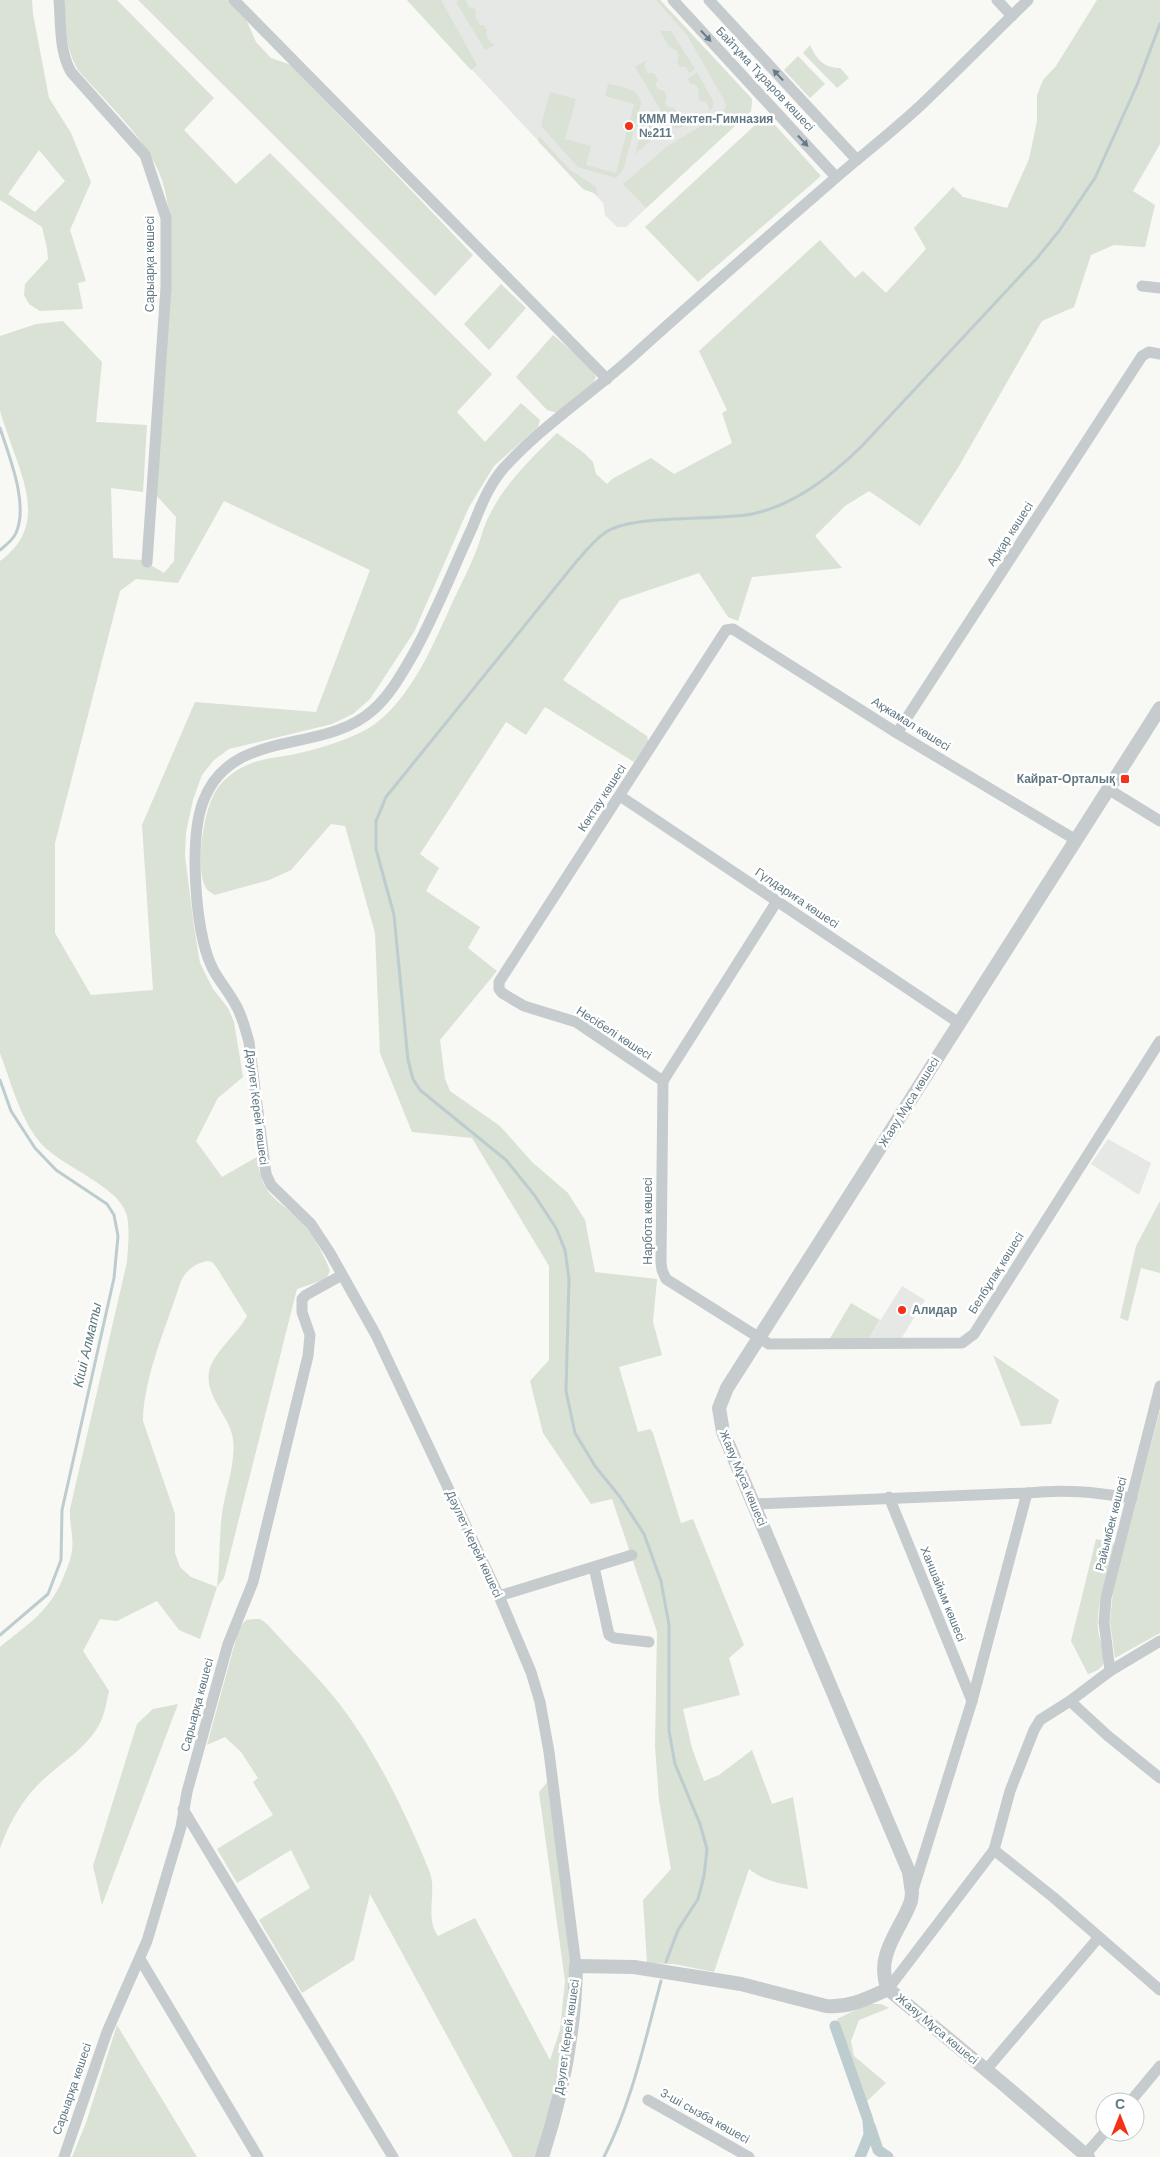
<svg xmlns="http://www.w3.org/2000/svg" width="1160" height="2157" viewBox="0 0 1160 2157" font-family="Arial,sans-serif">
<style>
.built{fill:#e6e8e6}
.green{fill:#dae1d5;fill-rule:evenodd}
.lines{fill:none;stroke-linecap:round;stroke-linejoin:round}
.stream{stroke:#bdcccf;stroke-width:3}
.canal{stroke:#bdcccf;stroke-width:11}
.minor{stroke:#c6cbce;stroke-width:11}
.tertiary{stroke:#c6cbce;stroke-width:14}
.oneway{fill:#657c87}
.poi-dot{fill:#f53118;stroke:#fff;stroke-width:2}
.labels{text-anchor:middle;dominant-baseline:central;stroke-width:5;stroke-linejoin:round;paint-order:stroke}
.street-label{font-size:12px;fill:#607883;stroke:#fff}
.poi-label{font-size:12px;font-weight:bold;fill:#607883;stroke:#fff;text-anchor:start}
.water-label{font-size:14px;font-style:italic;fill:#5a787e;stroke:#fff}
</style>
<rect width="100%" height="100%" fill="#f8f8f5"/>
<!-- built -->
<g class="built">
<polygon points="407,0 660,0 752,99 751,111 626,227 617,227 605,215 603,203 594,193 583,189"/>
<polygon points="1108,1139 1151,1163 1139,1195 1091,1164"/>
<polygon points="902,1286 925,1300 901,1339 868,1340"/>
</g>
<!-- green -->
<g class="green">
<path d="M0,0H32L33,14L49,98L71,133L91,182L70,230L86,281L78,283L83,309L40,311L29,304L24,295L25,284L48,259L47,248L42,227L0,200ZM39,150L65,181L35,212L8,194Z"/>
<path d="M63,0H117L214,98L184,130L236,184L270,153L492,374L457,412L485,442L521,403L540,420L538,427L494,466L469,507L414,632L370,699L353,714L332,724L229,749L214,760L202,775L193,800L186,832L185,856L194,927L200,963L213,989L228,1008L234,1022L243,1077L218,1098L196,1141L222,1177L257,1157C263,1198 274,1196 301,1221C309,1228 327,1260 330,1271L326,1279L297,1289L224,1578L217,1587L200,1639L179,1630L157,1601L117,1621L100,1619L83,1651L109,1691C107,1700 105,1712 101,1721C89,1746 65,1760 45,1778C24,1796 9,1823 0,1848V1647C29,1623 52,1610 65,1573C68,1566 71,1558 72,1551C74,1536 69,1523 70,1509L127,1262C128,1247 130,1231 127,1216C120,1185 59,1167 38,1140C19,1115 11,1082 0,1053V561C49,526 22,478 7,432C5,425 1,417 0,410C0,389 0,358 0,336L36,324L63,321L102,362L96,422L147,425L143,492L111,488L113,558L142,560L164,573L174,561L176,517L155,494L171,229C169,213 167,196 162,180C149,141 105,101 78,70C65,47 65,26 63,0ZM224,501L370,570L316,712L195,702L142,825L153,990L91,995L55,933V843L120,591L136,579L178,583ZM207,1261L212,1262L217,1268L247,1316C238,1333 212,1354 209,1372C205,1397 230,1416 233,1439C236,1464 225,1490 222,1514C219,1538 220,1563 217,1587L191,1577L180,1567L175,1553V1514L143,1421C143,1378 168,1322 181,1281C187,1269 195,1264 207,1261Z"/>
<polygon points="138,0 228,0 245,17 256,42 271,58 291,65 473,255 435,296"/>
<polygon points="407,0 441,0 477,65 471,70"/>
<polygon points="459,0 466,0 469,7 474,8 476,12 475,17 480,25 484,25 487,31 486,35 490,42 495,45 485,50 456,2"/>
<polygon points="656,0 660,0 752,99 751,111 646,208 623,184 669,145 720,115 726,107 724,100 687,35"/>
<path d="M1097,0H1160V144L1133,191L1155,205L1145,247L1114,245L1091,255L1074,307L1042,321L959,466L920,526L869,491L845,506L815,536L842,568L752,577L738,621L728,617L699,573L620,600L563,680L647,736L648,741L634,762L545,707L526,735L506,722L420,854L439,868L426,891L480,927L468,948L497,971L440,1040L445,1079L450,1091L500,1126L532,1162L568,1193L585,1220L595,1272L657,1279L653,1322L662,1355L619,1367L638,1432L650,1429L653,1433L681,1523L693,1519L744,1645L729,1658L740,1695L683,1709L692,1748L704,1781L719,1775L752,1750L772,1804L793,1797L808,1889C787,1884 766,1883 749,1869L714,1972L674,1964L647,1963L643,1900L671,1869L659,1800L655,1746L657,1632L612,1499L591,1504L543,1433L530,1381L549,1360V1266L472,1138L412,1132L380,1053L375,933L345,826L331,824L291,870L269,880L215,895C210,892 206,890 204,884C196,863 204,807 217,789C223,780 233,772 243,767C258,759 274,758 290,755C313,751 356,738 375,724C412,697 435,641 453,601C461,584 470,567 477,549C481,538 484,525 490,514C506,482 532,458 557,433L584,453L593,462L596,474L607,484L612,479L651,458L674,474L732,443L722,413L727,410L699,351L820,240L855,278L863,271L886,293L926,249L914,228L953,187L963,197L1007,208L1029,159L1037,121V95L1043,80L1056,66Z"/>
<polygon points="660,31 671,31 695,69 689,73 686,67 680,67 677,62 679,55 676,50 669,47"/>
<path d="M810,45C816,59 824,68 840,68L849,78L837,88L803,53Z"/>
<polygon points="798,56 825,84 810,98 784,70"/>
<polygon points="647,60 644,66 648,73 654,73 658,80 655,85 658,89 664,91 667,97 665,102 668,107 674,108 677,113 675,119 678,124 685,126 675,129 669,124 635,67"/>
<polygon points="697,72 713,101 713,107 708,113 709,108 706,102 700,101 698,96 699,90 696,85 690,84 688,79"/>
<path d="M608,84C620,87 639,88 641,103L624,167L621,173L616,178L578,167L541,126L550,92L576,99L565,139L591,146L586,165L616,173L634,104L605,96Z"/>
<polygon points="766,115 821,176 698,282 645,227"/>
<polygon points="645,116 652,127 653,135 648,143 635,154"/>
<polygon points="539,136 569,169 596,187 598,196 594,193 583,189 538,141"/>
<polygon points="501,284 526,308 489,350 464,324"/>
<polygon points="553,335 591,367 596,377 593,383 557,413 547,410 516,377"/>
<polygon points="1160,1201 1160,1273 1141,1268 1128,1321 1120,1318 1136,1246"/>
<polygon points="851,1303 880,1320 868,1340 829,1340"/>
<polygon points="993,1355 1059,1400 1051,1424 1021,1426"/>
<polygon points="1160,1410 1160,1633 1115,1658 1110,1621 1113,1592"/>
<path d="M1096,1539L1116,1544C1109,1571 1096,1602 1098,1630C1099,1641 1107,1654 1103,1664C1100,1670 1094,1672 1088,1674L1071,1641Z"/>
<path d="M254,1619H260L267,1624C291,1651 319,1677 341,1706C378,1755 406,1814 429,1870C438,1892 424,1916 438,1936L475,1918L550,2060L560,2030L565,1981L539,1792L549,1780L570,1961C569,2028 554,2092 537,2157H513L370,1894L354,1960L302,1993L259,1920L310,1888L291,1850L237,1883L217,1849L273,1815L253,1782L258,1778L241,1752L225,1737L207,1745L239,1628L246,1620Z"/>
<polygon points="178,1704 102,1905 93,1866 137,1724 153,1709"/>
<polygon points="868,2004 881,2004 889,2008 859,2020 851,2041 854,2056 886,2083 866,2102 837,2019"/>
<polygon points="117,2025 197,2157 72,2157 86,2123"/>
</g>
<g class="lines">
<!-- stream -->
<g class="stream">
<path d="M0,428C9,456 29,504 16,533C13,540 6,545 0,550"/>
<polyline points="0,1080 11,1111 35,1148 56,1170 107,1204 114,1215 118,1236 114,1278 62,1510 61,1560 48,1594 0,1635"/>
<path d="M666,1962L678,1930L698,1899L704,1876L707,1849L700,1824L675,1764L669,1731V1625L661,1581L644,1534L620,1497L595,1466L575,1433L566,1391L569,1279L565,1250L556,1228L535,1196L506,1160L420,1090L413,1079L408,1060L394,915L376,849V821L386,797L576,562C585,552 594,540 606,532C632,514 717,521 752,514C795,505 831,476 861,447L1037,258L1059,231L1095,178L1137,85L1160,24"/>
<path d="M604,2157C632,2102 645,2040 661,1981"/>
</g>
<!-- canal -->
<g class="canal">
<polyline points="835,2026 868,2120 869,2135 860,2157"/>
<polyline points="870,2126 878,2150 888,2157"/>
</g>
<!-- minor -->
<g class="minor">
<path d="M59,0C61,24 59,51 71,72L145,155L166,218V287L147,562"/>
<polyline points="234,0 607,379"/>
<polyline points="673,0 836,177"/>
<polyline points="709,0 857,160"/>
<polyline points="997,0 1012,16"/>
<polyline points="1142,286 1160,288"/>
<polyline points="897,733 1142,356 1149,352 1160,354"/>
<polyline points="1108,789 1160,821"/>
<polyline points="620,796 959,1023"/>
<polyline points="663,1081 576,1022 524,1006 502,993 499,989 499,982 726,630 733,629 897,733 1076,840"/>
<polyline points="663,1081 661,1262 662,1270 666,1279 769,1344 962,1343 974,1334 1160,1041"/>
<polyline points="663,1081 777,901"/>
<polyline points="889,1497 972,1701"/>
<path d="M754,1504L1027,1493C1066,1489 1093,1492 1132,1498"/>
<polyline points="594,1567 609,1635 614,1638 649,1642"/>
<polyline points="499,1596 632,1555"/>
<polyline points="1160,1641 1110,1671 1070,1701 1040,1720 1034,1730 1010,1791 994,1850 1053,1897 1160,1990"/>
<polyline points="1110,1671 1104,1622 1106,1598 1160,1386"/>
<polyline points="1070,1701 1108,1736 1160,1778"/>
<polyline points="183,1809 393,2157"/>
<polyline points="912,1893 972,1701 1027,1493"/>
<polyline points="140,1959 258,2157"/>
<path d="M576,1966L549,1752L540,1702L531,1672L499,1596L376,1335L330,1253L311,1224L271,1185L266,1174L249,1042C245,1028 242,1014 234,1002C227,989 217,979 211,965C195,930 189,839 203,802C231,726 322,756 373,710C389,696 400,677 411,658C435,616 452,571 472,528C480,508 488,487 502,470C540,427 590,395 632,357C698,297 765,239 832,181C861,156 892,132 920,106C957,71 992,35 1028,0"/>
<polyline points="888,1989 994,1850"/>
<polyline points="986,2070 1099,1937"/>
<polyline points="648,2100 749,2157"/>
<polyline points="1130,2102 1160,2066"/>
<polyline points="1085,2155 1105,2132"/>
<polyline points="64,2157 107,2032 147,1941 181,1827 187,1792 228,1644 253,1582 308,1356 310,1335 302,1312 302,1299 306,1295 342,1275"/>
</g>
<!-- tertiary -->
<g class="tertiary">
<path d="M542,2157C562,2096 575,2030 576,1966L634,1967L741,1984L826,2006C850,2008 868,1998 888,1989"/>
<path d="M1088,2157L1002,2083L888,1989C874,1955 901,1930 911,1901L912,1893L909,1872L723,1432L719,1408L727,1388L1160,708"/>
</g>
</g>
<!-- one-way arrows -->
<defs><path id="oneway-solid" d="M-6-.8H1V-3.2L6.5 0L1 3.2V.8H-6Z" transform="scale(1.25)"/></defs>
<g class="oneway">
<use href="#oneway-solid" transform="translate(706 36) rotate(47)"/>
<use href="#oneway-solid" transform="translate(778 75) rotate(-133)"/>
<use href="#oneway-solid" transform="translate(803 141) rotate(47)"/>
</g>
<!-- markers -->
<g class="poi-dot">
<circle cx="629" cy="126" r="5"/>
<rect x="1120" y="774" width="10" height="10" rx="2.5"/>
<circle cx="902" cy="1310" r="5"/>
</g>
<g class="labels">
<!-- street labels -->
<g class="street-label">
<text transform="translate(765 79) rotate(47)">Байтұма Тұраров көшесі</text>
<text transform="translate(150 264) rotate(-90)">Сарыарқа көшесі</text>
<text transform="translate(1010 534) rotate(-57)">Арқар көшесі</text>
<text transform="translate(911 724) rotate(32)">Ақжамал көшесі</text>
<text transform="translate(602 798) rotate(-57)">Көктау көшесі</text>
<text transform="translate(797 898) rotate(34)">Гүлдариға көшесі</text>
<text transform="translate(614 1033) rotate(33)">Несібелі көшесі</text>
<text transform="translate(909 1102) rotate(-58)">Жаяу Мұса көшесі</text>
<text transform="translate(257 1107) rotate(83)">Дәулет Керей көшесі</text>
<text transform="translate(648 1221) rotate(-90)">Нарбота көшесі</text>
<text transform="translate(996 1273) rotate(-58)">Белбұлақ көшесі</text>
<text transform="translate(743 1478) rotate(67)">Жаяу Мұса көшесі</text>
<text transform="translate(1111 1524) rotate(-76)">Райымбек көшесі</text>
<text transform="translate(474 1544) rotate(65)">Дәулет Керей көшесі</text>
<text transform="translate(943 1594) rotate(68)">Ханшайым көшесі</text>
<text transform="translate(197 1705) rotate(-75)">Сарыарқа көшесі</text>
<text transform="translate(937 2029) rotate(40)">Жаяу Мұса көшесі</text>
<text transform="translate(567 2037) rotate(-82)">Дәулет Керей көшесі</text>
<text transform="translate(72 2089) rotate(-71)">Сарыарқа көшесі</text>
<text transform="translate(705 2116) rotate(29)">3-ші сызба көшесі</text>
</g>
<!-- poi labels -->
<g class="poi-label">
<text x="639" y="119">КММ Мектеп-Гимназия<tspan x="639" dy="14">№211</tspan></text>
<text x="1115" y="779" text-anchor="end">Кайрат-Орталық</text>
<text x="912" y="1310">Алидар</text>
</g>
<!-- water labels -->
<g class="water-label">
<text transform="translate(87 1345) rotate(-77)">Кіші Алматы</text>
</g>
</g>
<!-- north arrow -->
<g transform="translate(1120 2117)"><circle r="24" fill="#ffffff" stroke="#bfc9cd"/>
<path d="M0-4L9 19L0 12L-9 19Z" fill="#f53118"/>
<text y="-8" font-size="14" font-weight="bold" text-anchor="middle" fill="#607883">С</text>
</g>
</svg>
